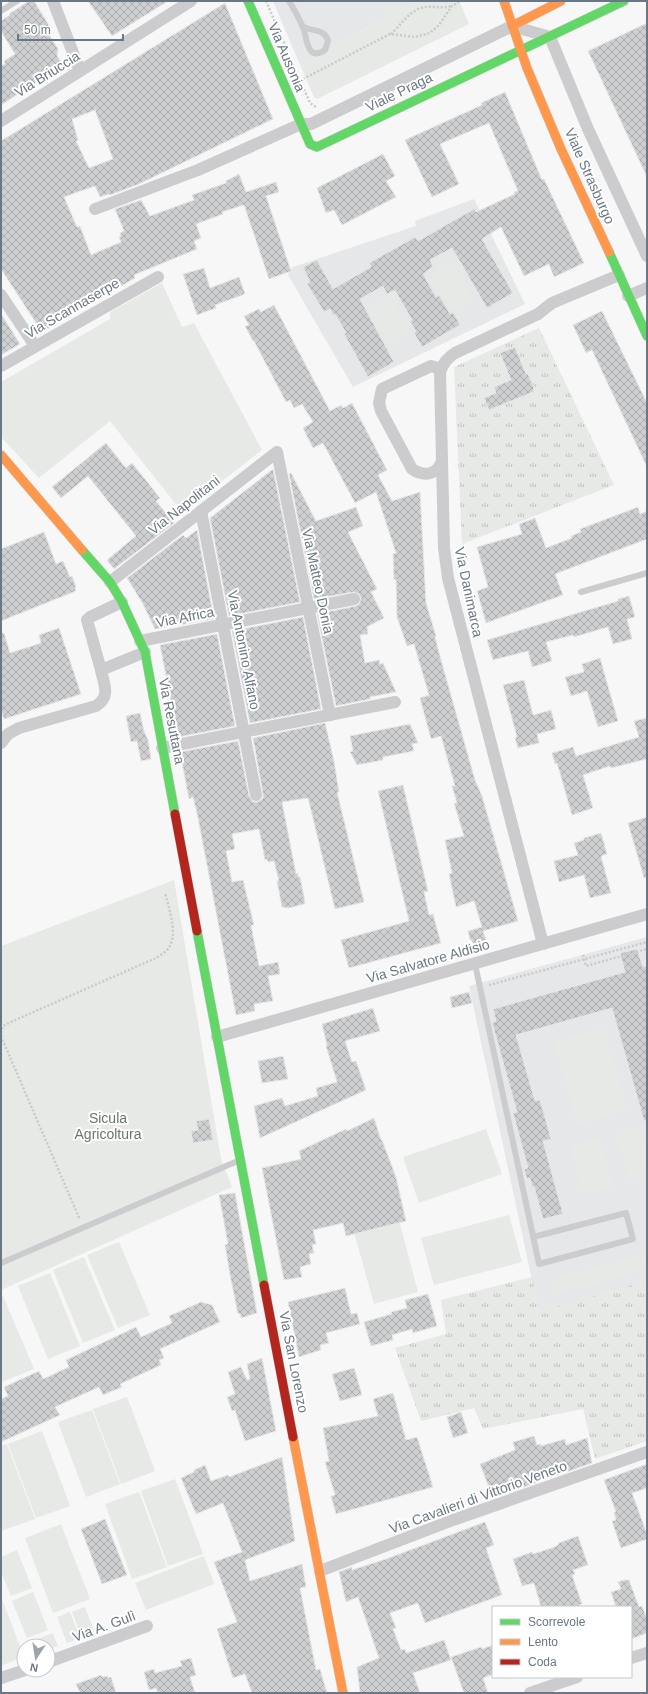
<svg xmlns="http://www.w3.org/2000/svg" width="648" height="1694" viewBox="0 0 648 1694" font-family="Arial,sans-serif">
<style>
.built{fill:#e6e7e8}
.grass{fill:url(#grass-tufts)}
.green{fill:#e6e9e5}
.building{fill:url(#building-cross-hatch);stroke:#e6e6e6;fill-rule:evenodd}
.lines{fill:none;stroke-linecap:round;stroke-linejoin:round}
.fast-casing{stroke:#d4d5d6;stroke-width:10}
.slow-casing{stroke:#d4d5d6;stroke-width:10}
.jam-casing{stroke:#d4d5d6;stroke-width:10}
.path{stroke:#c9cacb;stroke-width:2.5;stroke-dasharray:2 2;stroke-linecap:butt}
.lane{stroke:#ccccce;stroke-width:6}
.street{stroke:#ccccce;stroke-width:12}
.fast{stroke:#63d668;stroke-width:9}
.slow{stroke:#ff974d;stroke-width:9}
.jam{stroke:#b3261e;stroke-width:9}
.labels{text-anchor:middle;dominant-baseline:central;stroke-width:4;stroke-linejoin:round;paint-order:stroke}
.street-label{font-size:14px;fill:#6a7785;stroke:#fff}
.park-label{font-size:14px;fill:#667864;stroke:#fff}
</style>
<defs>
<pattern id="grass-tufts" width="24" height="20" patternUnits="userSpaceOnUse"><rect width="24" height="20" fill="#e6e9e5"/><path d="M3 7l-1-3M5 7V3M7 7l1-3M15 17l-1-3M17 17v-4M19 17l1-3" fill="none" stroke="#bec2bf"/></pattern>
<pattern id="building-cross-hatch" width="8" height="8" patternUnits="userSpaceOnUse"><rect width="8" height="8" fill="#cecfd0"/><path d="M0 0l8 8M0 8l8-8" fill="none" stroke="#abadae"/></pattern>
</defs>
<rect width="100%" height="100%" fill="#f7f7f7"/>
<!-- built -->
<g class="built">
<polygon points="273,1 412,1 301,67"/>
<polygon points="474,199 525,304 353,387 288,275 293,267 416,226 415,221"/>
<polygon points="647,937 647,1281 539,1313 469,986"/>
</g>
<!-- grass -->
<g class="grass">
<polygon points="539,328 614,485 462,544 454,367"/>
<polygon points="532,1277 539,1312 647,1281 647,1441 595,1459 583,1409 483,1429 474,1408 421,1421 395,1348 446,1334 441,1300"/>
</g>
<!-- green -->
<g class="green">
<polygon points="412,1 459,1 469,24 317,99 314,97 301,67"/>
<polygon points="452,262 472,298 451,310 430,274"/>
<polygon points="162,283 182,327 194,323 262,450 182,512 110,421 39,478 1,437 1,382 110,319 110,312"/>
<polygon points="389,295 410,332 388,344 367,308"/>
<polygon points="174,880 221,1159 232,1187 1,1290 1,946"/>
<polygon points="604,1028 627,1110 577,1125 554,1042"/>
<polygon points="643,1125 647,1140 647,1175 630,1180 616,1132"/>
<polygon points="486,1129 502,1174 419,1203 403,1157"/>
<polygon points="599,1137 613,1185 583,1194 570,1145"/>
<polygon points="509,1215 522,1262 434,1285 421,1238"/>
<polygon points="399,1220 418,1292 374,1304 354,1232"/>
<polygon points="119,1242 150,1315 118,1328 87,1255"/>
<polygon points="647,1253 647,1269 555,1296 551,1280"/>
<polygon points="84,1257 115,1330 83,1343 53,1270"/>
<polygon points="50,1273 80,1346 48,1359 18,1286"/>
<polygon points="3,1296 34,1369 2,1382 1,1297"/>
<polygon points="127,1397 155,1471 121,1484 93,1409"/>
<polygon points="92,1410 120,1484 86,1497 58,1422"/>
<polygon points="42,1431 70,1506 36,1518 8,1444"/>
<polygon points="7,1444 35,1519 1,1531 1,1446"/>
<polygon points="175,1479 203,1554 168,1566 141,1491"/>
<polygon points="139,1492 167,1567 132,1579 105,1504"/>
<polygon points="61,1524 90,1599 53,1613 25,1538"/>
<polygon points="17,1550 32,1588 11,1596 1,1572 1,1557"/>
<polygon points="204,1556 214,1584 146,1610 135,1583"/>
<polygon points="33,1592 48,1630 27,1638 12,1601"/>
<polygon points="1,1597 24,1656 1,1666"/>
<polygon points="85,1607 95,1633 82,1638 72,1612"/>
<polygon points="70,1612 80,1638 67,1643 57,1617"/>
<polygon points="53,1633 58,1646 48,1650 48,1646 28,1646 27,1643"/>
</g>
<!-- building -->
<g class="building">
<polygon points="29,1 34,1 50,27 46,30 58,49 57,56 63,65 1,105 1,66 5,64 4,61 15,54 1,31 1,21 10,15 9,14"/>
<polygon points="88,1 168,1 112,36"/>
<path d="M225,3L273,119L139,184L110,195L109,194L100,197L95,186L64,197L77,227L80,226L91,255L121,242L119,237L121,236L120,233L124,231L115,209L141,200L150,216L194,200L192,195L226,183V181L239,174L246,192L276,182L279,192L266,196L291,271L269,279L244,205L222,212L223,214L196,224L201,238L194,241L197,249L134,275L135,278L42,332L1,269V141ZM95,110L113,159L89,168L76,141L78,140L72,119Z"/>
<polygon points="647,23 647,177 588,51"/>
<polygon points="505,92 542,180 544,179 584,263 554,277 549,264 524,276 501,227 482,239 513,293 487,308 452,248 430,260 433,267 423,274 436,297 439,295 450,314 453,312 460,325 422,347 414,333 416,331 410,321 412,320 395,290 387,294 383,286 360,299 394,362 368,377 344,334 346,333 335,314 333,315 330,309 324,312 307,284 310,282 303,267 317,260 333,289 371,267 369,263 415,237 418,241 474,209 476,212 515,194 514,192 518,191 489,123 440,144 459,184 432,197 405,140 482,105 481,103"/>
<polygon points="383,154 395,176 386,181 396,197 342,225 334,210 326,213 317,188"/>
<polygon points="204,268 210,288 239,277 245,294 215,305 216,308 197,315 183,274"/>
<polygon points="274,305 330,411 341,405 343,408 352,403 387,470 378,475 392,501 420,492 426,603 436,636 435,637 441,660 475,780 482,796 518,921 483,931 486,940 474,944 470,939 468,931 482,927 474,901 456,907 449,874 452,873 445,840 464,836 454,803 457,803 452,786 455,786 441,736 431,739 420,698 429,695 414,644 407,646 397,617 396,579 394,580 393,554 396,553 376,492 355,503 323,443 313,448 303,428 313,422 302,404 294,408 290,400 286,402 254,341 253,341 245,326 249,325 244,316 259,309 261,312"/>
<polygon points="602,311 647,403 647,467 592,350 586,353 573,325"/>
<polygon points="1,314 20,344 1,355"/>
<polygon points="515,347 526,374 528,374 534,388 533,392 489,410 484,398 496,393 494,387 511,380 500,353"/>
<polygon points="106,443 126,468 132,463 160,498 156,501 174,523 114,569 107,560 136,536 88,476 61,498 52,487"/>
<polygon points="273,469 300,602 229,616 210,518"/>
<polygon points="291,473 316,521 356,507 363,526 348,532 377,589 371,592 384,618 367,627 368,634 360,635 365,663 379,660 380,664 383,663 396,692 370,697 370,699 336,706 317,614 356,606 359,604 361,598 359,594 353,592 314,599 289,474"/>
<polygon points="638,507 640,514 647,511 647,539 555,574 563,595 486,623 477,591 488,587 477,547 522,534 519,524 535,518 546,548 572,538 571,536 581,532 580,529"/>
<polygon points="197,530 214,619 155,629 142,602 127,578 183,535 186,538"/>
<polygon points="44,532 56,564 63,561 70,577 72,576 76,587 75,588 76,591 1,621 1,549"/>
<polygon points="629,596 635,617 627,619 632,639 613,644 608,627 574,637 573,635 546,642 552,661 532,667 528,651 493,660 487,640 618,601 618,599"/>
<polygon points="303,617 321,709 250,723 232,631"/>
<polygon points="59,628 81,694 4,719 1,709 1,633 4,633 10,653 41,643 39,635"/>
<polygon points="217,634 235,726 178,737 160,645"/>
<polygon points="600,658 618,721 598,727 587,691 571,696 565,677 584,672 582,664"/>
<polygon points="524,680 533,715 551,710 556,729 537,734 539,743 518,748 515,738 517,737 503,685"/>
<polygon points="140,713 144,731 148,740 151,759 141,761 137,741 131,742 126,716"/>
<polygon points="647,718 647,759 611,768 610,766 583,775 593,808 572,815 557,763 555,764 552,753 573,747 576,756 639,737 634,721"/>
<polygon points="325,723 334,761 339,792 337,792 364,902 335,909 308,798 282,802 296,874 298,873 298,877 300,877 305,902 304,904 289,908 282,907 277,881 279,881 274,861 268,862 267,859 265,860 259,829 232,834 235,849 226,851 232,882 243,880 254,925 251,925 259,966 278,962 280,974 268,976 273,1001 254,1004 255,1011 236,1015 197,813 193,797 189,799 180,752 238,741 249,796 253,802 258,802 263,798 263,794 253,738"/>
<polygon points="410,724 418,743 412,744 414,751 383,757 383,760 357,765 350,752 353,751 350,736"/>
<polygon points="403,785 428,891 424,892 429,915 433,914 441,943 349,968 341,940 409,921 378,791"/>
<polygon points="647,817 647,877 644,878 628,823"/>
<polygon points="601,833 607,854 601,856 611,893 590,898 584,875 559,882 554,861 578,855 574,843 584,840 584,838"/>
<polygon points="637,949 643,967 647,966 647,1121 644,1121 612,1008 516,1035 535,1101 540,1100 551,1139 543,1141 563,1214 543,1219 534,1186 533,1190 530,1178 527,1179 524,1169 528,1168 513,1113 517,1112 493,1026 492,1023 496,1021 493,1009 625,972 620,953"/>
<polygon points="469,992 472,1003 452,1008 450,997"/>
<polygon points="373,1008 380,1031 345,1041 352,1062 356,1061 366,1090 260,1138 254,1106 282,1098 285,1106 318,1096 316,1088 337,1082 326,1046 327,1045 322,1024"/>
<polygon points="283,1056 288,1079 262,1083 258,1061"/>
<polygon points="374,1118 381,1140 382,1140 396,1177 406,1221 346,1236 343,1223 313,1230 316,1244 312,1245 314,1253 309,1254 311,1264 300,1267 302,1277 284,1280 262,1168 301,1159 299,1151 346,1129 347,1131"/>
<polygon points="209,1119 213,1140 193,1143 191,1131 198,1130 196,1121"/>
<polygon points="235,1193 257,1313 241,1318 240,1313 238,1314 230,1275 225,1245 228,1244 219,1195"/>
<polygon points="345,1288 351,1314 357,1313 360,1324 326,1333 329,1343 320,1345 321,1350 299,1357 288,1302"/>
<polygon points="428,1294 437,1326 413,1333 412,1329 392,1335 393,1340 371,1346 364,1322 392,1314 391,1312 407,1308 405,1300"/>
<polygon points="201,1302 212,1305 220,1322 160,1349 164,1358 159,1360 161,1365 120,1384 122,1387 103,1395 99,1387 55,1407 60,1415 1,1442 1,1399 8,1396 4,1387 39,1371 43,1379 69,1367 66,1360 136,1327 141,1337 172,1323 169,1316"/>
<polygon points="262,1358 276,1431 245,1441 235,1410 232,1411 227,1397 235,1394 228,1372 241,1367 247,1380 250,1379 247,1364"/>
<polygon points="354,1368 362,1395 340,1401 332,1374"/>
<polygon points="393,1393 406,1440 417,1437 433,1487 336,1514 331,1496 335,1495 325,1462 329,1461 323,1428 378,1416 373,1399"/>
<polygon points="461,1412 468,1433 453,1438 447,1417"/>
<polygon points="534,1436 537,1445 541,1444 541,1446 565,1439 566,1445 587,1438 592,1463 493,1498 480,1464 515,1450 513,1442"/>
<polygon points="282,1457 295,1541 245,1560 250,1581 302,1564 306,1587 300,1588 316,1670 320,1669 327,1693 252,1693 245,1674 233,1678 217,1629 237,1622 214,1562 242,1552 223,1503 196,1514 181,1478 194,1472 194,1470 205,1465 211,1481 228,1475 229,1477"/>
<polygon points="647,1464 647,1488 632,1493 647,1534 647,1539 621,1548 612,1521 616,1520 614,1512 616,1512 604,1480"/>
<polygon points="105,1519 127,1575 102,1584 81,1529"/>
<polygon points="485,1522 494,1545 486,1548 502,1595 425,1623 418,1603 390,1613 396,1628 393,1629 401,1650 405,1649 406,1653 444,1640 451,1660 413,1673 420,1693 360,1693 357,1667 379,1658 358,1597 346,1602 339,1572 352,1567 352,1570 386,1559"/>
<polygon points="578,1536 588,1565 573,1570 575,1574 572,1575 582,1604 579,1605 580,1607 541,1607 534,1583 522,1586 513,1559 532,1552 533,1554 555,1547 559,1544 559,1543"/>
<polygon points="624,1580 629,1580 639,1607 642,1606 647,1619 647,1633 631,1639 631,1607 616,1607 611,1592 621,1589 618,1582"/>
<polygon points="493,1645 493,1674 483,1678 488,1693 464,1693 451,1657 481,1647 482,1649"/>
<polygon points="191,1658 196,1675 190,1677 195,1693 158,1693 156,1688 149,1690 144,1672 154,1669 155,1673 182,1666 180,1661"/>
<polygon points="101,1675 102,1677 107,1676 108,1678 111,1677 116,1693 80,1693 76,1684"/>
</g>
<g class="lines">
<!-- fast casing -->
<g class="fast-casing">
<g id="fast">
<polyline points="248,1 310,144 317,147 624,1"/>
<polyline points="609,252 647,336"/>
<polyline points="82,550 110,582 122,602 145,652 175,814"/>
<polyline points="197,931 264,1285"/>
</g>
</g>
<!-- slow casing -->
<g class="slow-casing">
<g id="slow">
<polyline points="504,1 527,68 561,149 609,252"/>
<polyline points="512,26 561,1"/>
<polyline points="1,455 82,550"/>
<polyline points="293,1437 343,1693"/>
</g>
</g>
<!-- jam casing -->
<g class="jam-casing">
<g id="jam">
<polyline points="175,814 197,931"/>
<polyline points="264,1285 293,1437"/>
</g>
</g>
<!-- path -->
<g class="path">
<polyline points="266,1 310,103 316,107"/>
<path d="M391,34C401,25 411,8 426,7C435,6 442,9 451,6"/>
<polyline points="303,79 390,34 415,37 430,33 439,25 452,6 460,1"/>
<polyline points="583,955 586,966 629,954"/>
<polyline points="633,970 629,954 647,949"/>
<polyline points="489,985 647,942"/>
<path d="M1,1033L3,1026L13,1021L156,958C159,956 163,954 166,951C180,938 169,909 165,893"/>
<polyline points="1,1036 80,1220"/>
</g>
<!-- lane -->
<g class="lane">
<path d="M289,1C294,9 299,18 303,27C307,36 306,63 325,50L328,41C325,28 311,32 302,26"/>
<polyline points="1,11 17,1"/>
<polyline points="581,592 647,573"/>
<polyline points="475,964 539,1264 633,1239 626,1213 533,1237"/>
<polyline points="1,1263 240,1160"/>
</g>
<!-- street -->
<g class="street">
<polyline points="53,1 80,71"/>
<polyline points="1,121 191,1"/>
<polyline points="95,209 198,170 301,124 311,124 512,26 550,37 588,129 647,256"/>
<polyline points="1,295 35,346"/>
<polyline points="628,296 647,288"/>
<polyline points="1,366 158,277"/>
<path d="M440,372L438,368L431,366L382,389L379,403L381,411L412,469C424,477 437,475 442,461"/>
<polyline points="201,511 256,795"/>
<polyline points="110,582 277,452 330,715"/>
<polyline points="122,602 90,617 87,620 101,670 145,652"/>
<polyline points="140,641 354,599"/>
<path d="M1,743L8,734L19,728L96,706C111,696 104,685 101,670"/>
<polyline points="162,748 395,702"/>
<path d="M543,944L448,578L444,548L440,372C443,363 447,358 455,353L538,314L552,303L619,275"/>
<polyline points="217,1037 647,914"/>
<polyline points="320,1571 453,1520 647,1452"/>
<polyline points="631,1658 647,1653"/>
<polyline points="48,1662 147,1626"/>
<polyline points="1,1678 25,1670"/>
<polyline points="530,1693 577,1677"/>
</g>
<!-- fast -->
<use href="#fast" class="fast"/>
<!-- slow -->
<use href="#slow" class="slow"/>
<!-- jam -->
<use href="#jam" class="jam"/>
</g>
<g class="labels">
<!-- street labels -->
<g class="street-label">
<text transform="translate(287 57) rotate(67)">Via Ausonia</text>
<text transform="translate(47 74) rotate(-32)">Via Briuccia</text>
<text transform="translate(399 92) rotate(-26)">Viale Praga</text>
<text transform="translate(590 176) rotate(66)">Viale Strasburgo</text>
<text transform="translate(72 308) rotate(-30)">Via Scannaserpe</text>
<text transform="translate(184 505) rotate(-38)">Via Napolitani</text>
<text transform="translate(318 581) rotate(78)">Via Matteo Donia</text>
<text transform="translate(469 592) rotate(78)">Via Danimarca</text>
<text transform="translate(185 617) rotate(-11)">Via Africa</text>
<text transform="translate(244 650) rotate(79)">Via Antonino Alfano</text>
<text transform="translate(172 721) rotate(79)">Via Resuttana</text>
<text transform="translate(428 961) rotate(-16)">Via Salvatore Aldisio</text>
<text transform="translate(294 1362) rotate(79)">Via San Lorenzo</text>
<text transform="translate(478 1497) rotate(-20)">Via Cavalieri di Vittorio Veneto</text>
<text transform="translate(104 1626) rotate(-20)">Via A. Gulì</text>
</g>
<!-- park labels -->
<g class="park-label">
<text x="108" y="1118">Sicula<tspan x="108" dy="16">Agricoltura</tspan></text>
</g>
</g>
<!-- border -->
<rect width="648" height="1694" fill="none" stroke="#6a7785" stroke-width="4"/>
<!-- legend -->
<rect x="492" y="1606" width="140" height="72" fill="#ffffff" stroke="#c3c9ce"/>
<rect x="500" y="1619" width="20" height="6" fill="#63d668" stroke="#c3c9ce"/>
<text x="528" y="1626" font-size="12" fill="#6a7785">Scorrevole</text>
<rect x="500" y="1639" width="20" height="6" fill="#ff974d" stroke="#c3c9ce"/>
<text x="528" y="1646" font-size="12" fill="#6a7785">Lento</text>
<rect x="500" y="1659" width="20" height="6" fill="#b3261e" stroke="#c3c9ce"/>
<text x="528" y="1666" font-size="12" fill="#6a7785">Coda</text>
<!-- north arrow -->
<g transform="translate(36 1658) rotate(192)"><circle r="19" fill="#ffffff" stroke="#c3c9ce"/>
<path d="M0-3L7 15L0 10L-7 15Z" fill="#9ba4ad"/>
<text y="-6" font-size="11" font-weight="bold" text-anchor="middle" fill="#6a7785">N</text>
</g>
<!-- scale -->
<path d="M18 34v6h105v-6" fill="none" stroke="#6a7785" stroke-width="2"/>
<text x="24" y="34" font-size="12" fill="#6a7785" stroke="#ffffff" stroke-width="3" paint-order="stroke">50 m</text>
</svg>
